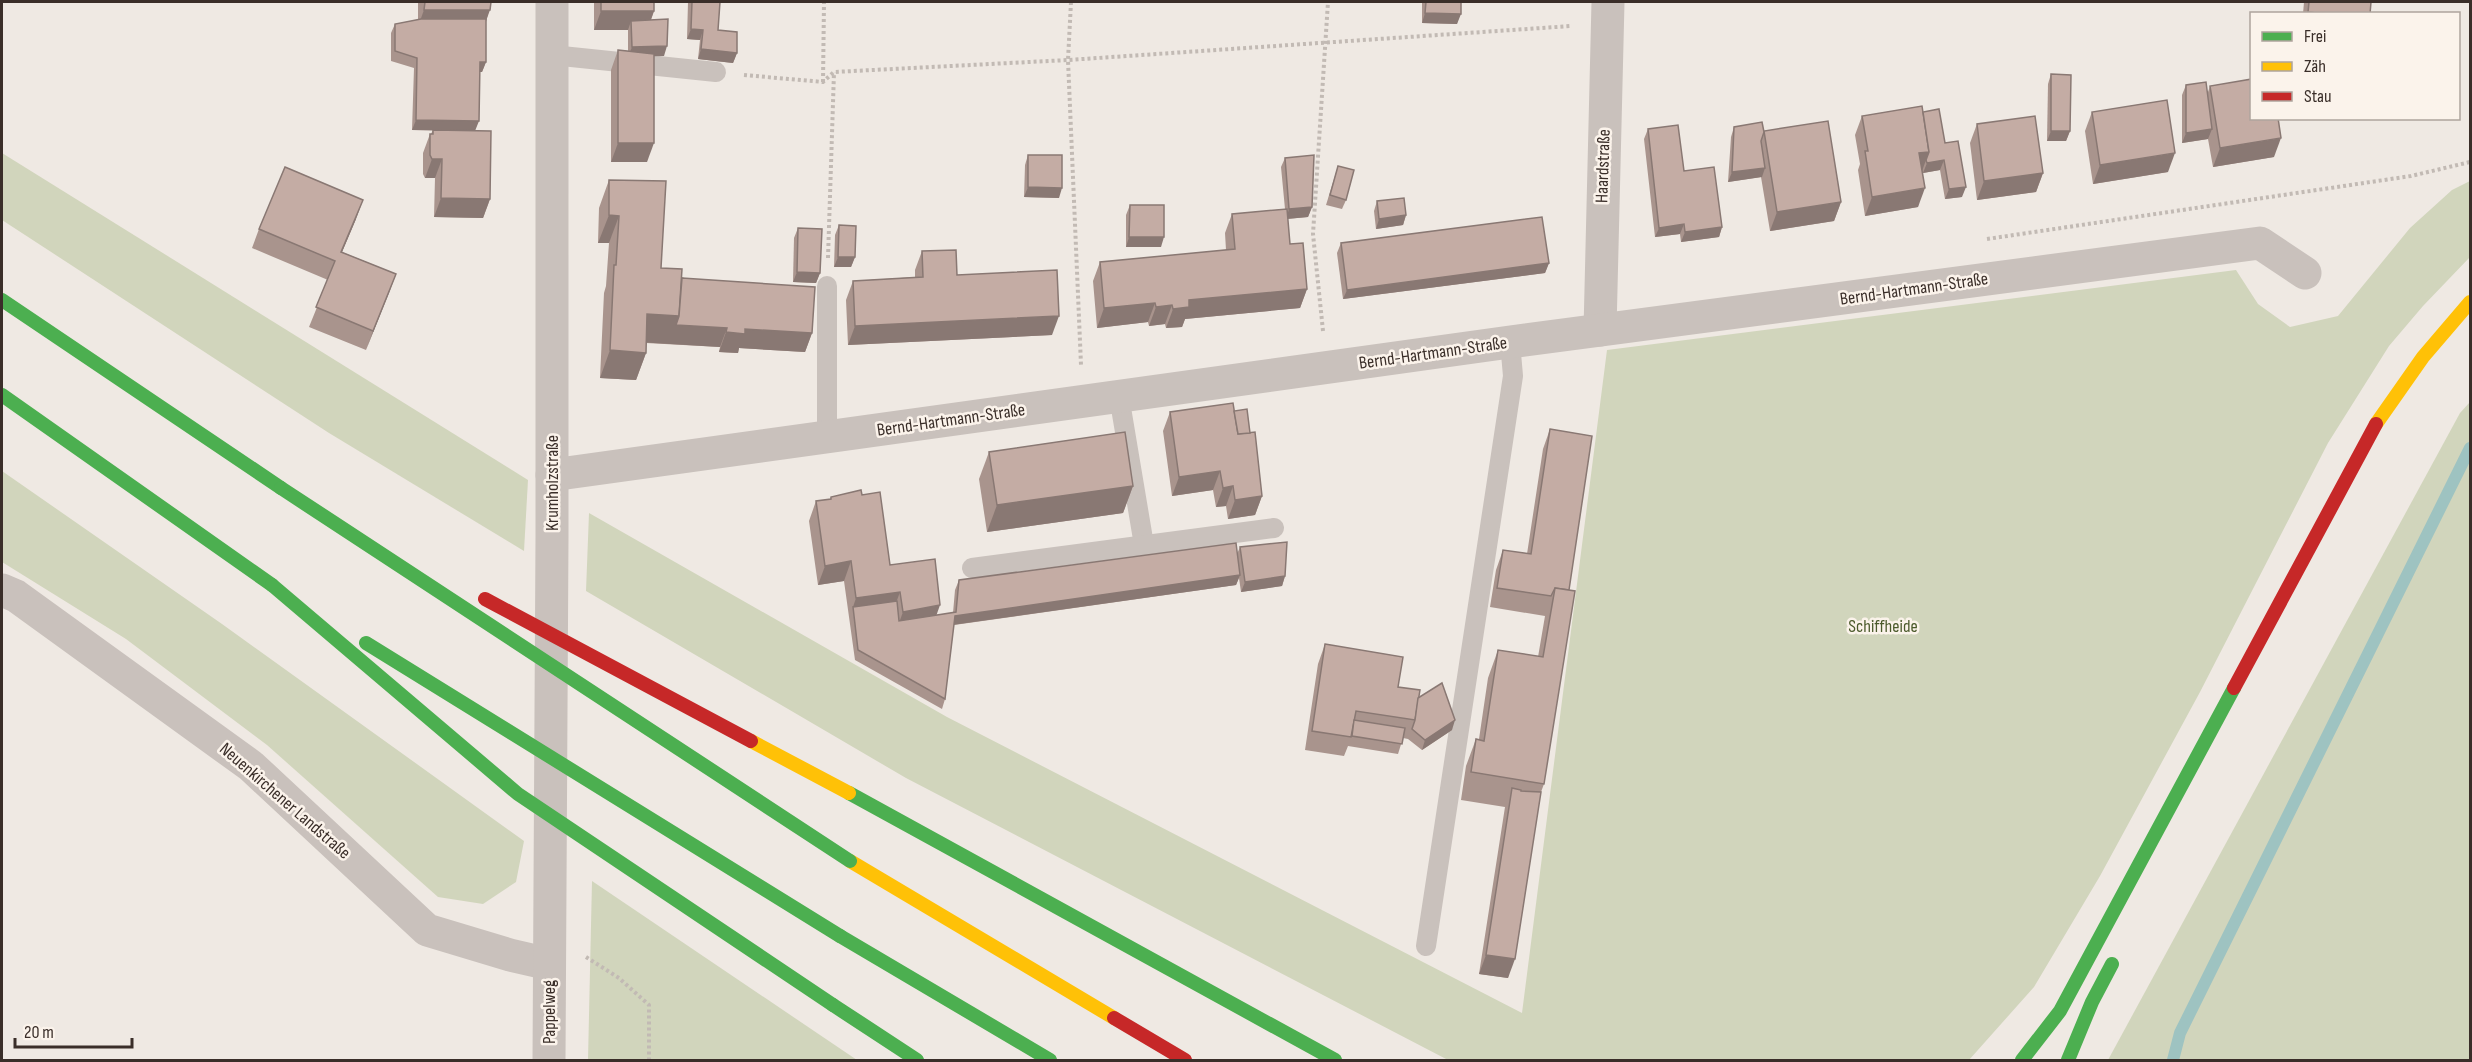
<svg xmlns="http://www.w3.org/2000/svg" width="2472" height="1062" viewBox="0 0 2472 1062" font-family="'Sofia Sans Condensed',sans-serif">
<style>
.green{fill:#d1d5bc}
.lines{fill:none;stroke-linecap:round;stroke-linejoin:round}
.stream{stroke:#9ec3c1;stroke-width:12}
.path{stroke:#c2bab4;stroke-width:4;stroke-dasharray:3 3;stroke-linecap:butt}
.lane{stroke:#c9c1bc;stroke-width:20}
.street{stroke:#c9c1bc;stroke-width:33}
.fast{stroke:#4caf50;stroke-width:14}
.slow{stroke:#ffc107;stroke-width:14}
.jam{stroke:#c62828;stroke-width:14}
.fast-bridge{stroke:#4caf50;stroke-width:14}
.slow-bridge{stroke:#ffc107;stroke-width:14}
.jam-bridge{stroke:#c62828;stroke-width:14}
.wall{fill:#a9948d}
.shaded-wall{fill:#897873}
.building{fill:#c4aca4;stroke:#897873;stroke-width:1.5}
.labels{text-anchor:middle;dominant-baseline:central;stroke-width:5;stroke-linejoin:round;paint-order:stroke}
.street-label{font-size:18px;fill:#3a2e29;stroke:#fbf3eb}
.park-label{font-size:18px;fill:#4b5a2b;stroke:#fbf3eb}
</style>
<rect width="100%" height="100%" fill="#efe9e3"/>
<!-- green -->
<g class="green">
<polygon points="2,153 528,480 524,551 329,433 2,220"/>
<polygon points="2470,181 2470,257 2423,306 2389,346 2328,443 2200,692 2100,876 2034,987 1969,1060 1448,1060 906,778 586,591 589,513 947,717 1522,1013 1607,350 2236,270 2258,304 2290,327 2338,316 2410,228 2452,190"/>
<polygon points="2470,402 2470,1060 2108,1060 2460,413"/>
<polygon points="2,471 222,624 524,841 516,882 483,904 438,897 267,745 126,639 2,562"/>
<polygon points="592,881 857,1060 588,1060"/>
</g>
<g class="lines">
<!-- stream -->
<polyline class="stream" points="2173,1060 2180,1033 2470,448"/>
<!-- path -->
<g class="path">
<polyline points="1071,2 1068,60 1081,365"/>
<polyline points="744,75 823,82 834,72 1068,60 1571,26"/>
<polyline points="823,82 824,2"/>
<polyline points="1987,239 2411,176 2470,162"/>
<polyline points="828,258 834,72"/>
<polyline points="1323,331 1313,234 1328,2"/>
<polyline points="586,957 619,978 649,1005 649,1060"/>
</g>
<!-- lane -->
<g class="lane">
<polyline points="552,55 716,72"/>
<polyline points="1119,396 1144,545"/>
<polyline points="827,437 827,286"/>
<polyline points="972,568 1274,528"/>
<polyline points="1426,946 1513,376 1510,342"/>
</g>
<!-- street -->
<g class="street">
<polyline points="1600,330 1608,2"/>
<polyline points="552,475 1510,342 2260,243 2305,273"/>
<polyline points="2,590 16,596 251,766 427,930 510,955 549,964"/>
<polyline points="549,1060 552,537 552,2"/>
</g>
<!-- fast -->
<g class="fast">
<polyline points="2,300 281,488"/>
<polyline points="2,395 272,585"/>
<polyline points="849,793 1335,1060"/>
<polyline points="840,936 1050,1060"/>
<polyline points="833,1005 917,1060"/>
<polyline points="2022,1060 2060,1011 2234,688"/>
<polyline points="2068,1060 2092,1002 2112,964"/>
</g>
<!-- slow -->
<g class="slow">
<polyline points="2376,424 2423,357 2470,302"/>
<polyline points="850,861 1114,1018"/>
</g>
<!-- jam -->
<g class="jam">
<polyline points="2234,688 2376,424"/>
<polyline points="1114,1018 1185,1060"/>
</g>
<!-- fast-bridge -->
<g class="fast-bridge">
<polyline points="281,488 850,861"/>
<polyline points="272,585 518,794 833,1005"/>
<polyline points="366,643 840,936"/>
</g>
<!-- slow-bridge -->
<polyline class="slow-bridge" points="751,741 849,793"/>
<!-- jam-bridge -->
<polyline class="jam-bridge" points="485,599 751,741"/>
</g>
<!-- wall -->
<g class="wall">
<polygon points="418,2 491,2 486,22 486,62 482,72 479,72 475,131 412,130 414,68 391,61 391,33 395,24 418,20"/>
<polygon points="594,2 654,2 654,11 651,20 664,56 654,56 647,162 611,162 611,70 618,50 628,51 628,30 594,30"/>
<polygon points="688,2 720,2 718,30 737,53 733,63 698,59 700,40 687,39"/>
<polygon points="1422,2 1461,2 1457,24 1422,23"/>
<polygon points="2304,2 2371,2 2370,14 2303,14"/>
<polygon points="2051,74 2070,131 2066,141 2047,141 2048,84"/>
<polygon points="2186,85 2208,92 2210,86 2274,157 2213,167 2208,139 2182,143 2182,95"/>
<polygon points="1923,112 1945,143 1962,197 1945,199 1940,170 1923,173 1918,207 1865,216 1858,170 1860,164 1855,135 1862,116"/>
<polygon points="2092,112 2168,172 2093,184 2085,131"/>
<polygon points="1977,124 2043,173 2036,192 1977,200 1970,143"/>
<polygon points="1734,127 1764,132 1841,202 1834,221 1770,231 1761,177 1728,182 1731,137"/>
<polygon points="1648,129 1684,171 1722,227 1719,237 1681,242 1680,234 1655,237 1644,139"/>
<polygon points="433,130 490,199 483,218 434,217 435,178 425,178 423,174 423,153 430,134 431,134"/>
<polygon points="1028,155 1059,198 1024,197 1025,165"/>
<polygon points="1285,158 1312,207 1308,217 1287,219 1290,244 1307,289 1300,308 1185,319 1182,327 1166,328 1165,324 1149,326 1148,322 1097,328 1093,281 1100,262 1226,250 1225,233 1232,214 1285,209 1281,167"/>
<polygon points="1338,166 1346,200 1342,209 1326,205"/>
<polygon points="609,180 661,268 812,333 805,352 739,348 738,353 719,352 720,347 646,343 646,353 636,380 600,378 604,293 606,286 609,243 598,243 599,208"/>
<polygon points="1377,201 1406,215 1403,225 1376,229 1374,211"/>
<polygon points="1130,205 1161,247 1126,247 1126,215"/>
<polygon points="356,219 342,252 396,274 366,350 309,327 328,280 252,248 259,229"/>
<polygon points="839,225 855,257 851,267 834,267 835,235"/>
<polygon points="798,228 820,273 816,283 793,282 794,238"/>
<polygon points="1341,243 1549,263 1545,273 1343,299 1337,253"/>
<polygon points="922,251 957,275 1052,335 848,345 846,300 853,281 915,277 915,270"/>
<polygon points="1234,411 1250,433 1262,496 1255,515 1228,519 1226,506 1216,507 1213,490 1172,496 1163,431 1170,412"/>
<polygon points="1550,429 1569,590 1544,784 1541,792 1508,978 1479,974 1505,807 1461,800 1466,766 1476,739 1479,739 1488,678 1498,650 1538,657 1545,616 1490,607 1496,570 1503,550 1527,554 1543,449"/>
<polygon points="989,452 1133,486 1123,513 987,532 979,479"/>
<polygon points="862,495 890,565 936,615 953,613 955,590 959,580 1237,554 1240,547 1285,576 1282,586 1241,592 1239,578 1236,585 954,625 945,699 942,709 855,660 844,581 818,585 809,521 816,501 830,500 831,497"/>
<polygon points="1325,644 1418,698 1452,730 1422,750 1408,739 1403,738 1398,754 1348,746 1344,756 1305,750 1318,664"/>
</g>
<!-- shaded-wall -->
<g class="shaded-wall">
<polygon points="424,10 490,10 483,29 417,29"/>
<polygon points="601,11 654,11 647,30 631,21 628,30 594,30"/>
<polygon points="1425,13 1461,14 1457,24 1422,23"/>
<polygon points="691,29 703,30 700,40 687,39"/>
<polygon points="667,46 664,56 628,57 632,47"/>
<polygon points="701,49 737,53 733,63 698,59"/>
<polygon points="480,62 486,62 482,72 476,72"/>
<polygon points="416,120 479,121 475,131 412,130"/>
<polygon points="2212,129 2208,139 2182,143 2186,133"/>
<polygon points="2051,131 2070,131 2066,141 2047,141"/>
<polygon points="2281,138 2274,157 2213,167 2220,148"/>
<polygon points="618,143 654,143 647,162 611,162"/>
<polygon points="1929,152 1922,171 1919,153"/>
<polygon points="2175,153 2168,172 2093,184 2100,165"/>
<polygon points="432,159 442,159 435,178 425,178"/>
<polygon points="1944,160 1940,170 1923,173 1927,163"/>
<polygon points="1765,168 1762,177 1728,182 1732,172"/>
<polygon points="2043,173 2036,192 1977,200 1984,181"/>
<polygon points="1028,187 1062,188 1059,198 1024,197"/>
<polygon points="1966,187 1962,197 1945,199 1949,189"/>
<polygon points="1925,188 1918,207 1865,216 1872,197"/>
<polygon points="441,198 490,199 483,218 434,217"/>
<polygon points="363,200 356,219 334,271 341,252"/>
<polygon points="1841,202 1834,221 1770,231 1777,212"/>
<polygon points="1312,207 1308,217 1286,219 1289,209"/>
<polygon points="609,215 619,216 609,243 598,243"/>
<polygon points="1406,215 1403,225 1376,229 1379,219"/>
<polygon points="1684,224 1680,234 1655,237 1659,228"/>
<polygon points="1722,227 1719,237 1681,242 1685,232"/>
<polygon points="1129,237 1164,237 1161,247 1126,247"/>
<polygon points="838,257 855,257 851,267 834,267"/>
<polygon points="1549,263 1545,273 1343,299 1347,290"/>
<polygon points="797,272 820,273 816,283 793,282"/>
<polygon points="396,274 389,293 366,350 373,331"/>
<polygon points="1307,289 1300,308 1185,319 1182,327 1166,328 1173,309 1189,300"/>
<polygon points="1155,303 1148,322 1097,328 1104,308"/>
<polygon points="1172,305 1165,324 1149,326 1156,307"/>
<polygon points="647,314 679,316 727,328 720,347 637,342"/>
<polygon points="1059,316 1052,335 848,345 855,326"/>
<polygon points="745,329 812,333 805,352 739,348 738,353 719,352 726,332"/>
<polygon points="610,350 646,353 636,380 600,378"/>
<polygon points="1220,471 1213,490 1172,496 1179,477"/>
<polygon points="1133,486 1123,513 987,532 997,505"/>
<polygon points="1233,486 1226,506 1216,507 1223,488"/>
<polygon points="1262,496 1255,515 1228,519 1235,500"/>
<polygon points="851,561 844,581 818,585 825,566"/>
<polygon points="1240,575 1236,585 952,625 955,616"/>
<polygon points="1285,576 1282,586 1241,592 1245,582"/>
<polygon points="900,592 893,611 853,607 856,598"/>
<polygon points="940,605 933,625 896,631 903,612"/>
<polygon points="1455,720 1452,730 1422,750 1425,740"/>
<polygon points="1486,955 1515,959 1508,978 1479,974"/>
</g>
<!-- building -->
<g class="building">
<polygon points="425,2 491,2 490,10 424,10"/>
<rect x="601" y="2" width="53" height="9"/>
<polygon points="692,2 720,2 718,30 737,32 737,53 701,49 703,30 691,29"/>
<polygon points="1426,2 1461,2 1461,14 1425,13"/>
<polygon points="2309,2 2371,2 2370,14 2325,14 2308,12"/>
<polygon points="421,19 486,19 486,62 480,62 479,121 416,120 417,58 395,51 395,24"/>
<polygon points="668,19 667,46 632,47 631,21"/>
<polygon points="618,50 654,54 654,143 618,143"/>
<polygon points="2051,74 2071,75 2070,131 2051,131"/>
<polygon points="2252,79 2252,118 2278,118 2281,138 2220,148 2210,86"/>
<polygon points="2206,82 2212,129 2186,133 2186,85"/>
<polygon points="2167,100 2175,153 2100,165 2092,112"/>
<polygon points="1922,106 1929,152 1919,153 1925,188 1872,197 1865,151 1868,151 1862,116"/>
<polygon points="1939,109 1945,143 1958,141 1966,187 1949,189 1944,160 1927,163 1926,160 1929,152 1923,112"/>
<polygon points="2035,116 2043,173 1984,181 1977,124"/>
<polygon points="1828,121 1841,202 1777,212 1764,131"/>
<polygon points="1762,122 1764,132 1761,141 1765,168 1732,172 1734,127"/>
<polygon points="1678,125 1684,171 1714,167 1722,227 1685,232 1684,224 1659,228 1648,129"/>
<polygon points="433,130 491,131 490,199 441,198 442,159 432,159 430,155 430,134 433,134"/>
<polygon points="1028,155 1062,155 1062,188 1028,187"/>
<polygon points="1314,155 1312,207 1289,209 1285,158"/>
<polygon points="1338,166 1354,170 1346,200 1330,195"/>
<polygon points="285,167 363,200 341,252 396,274 373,331 316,307 335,261 259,229"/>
<polygon points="609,180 666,181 661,268 682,269 679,316 647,314 646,353 610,350 614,265 616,265 619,216 609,215"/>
<polygon points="1404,198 1406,215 1379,219 1377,201"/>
<polygon points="1130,205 1164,205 1164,237 1129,237"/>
<polygon points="1287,209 1290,244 1303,243 1307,289 1189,300 1189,307 1173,309 1172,305 1156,307 1155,303 1104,308 1100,262 1235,249 1232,214"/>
<polygon points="1542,217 1549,263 1347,290 1341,243"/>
<polygon points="839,225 856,226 855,257 838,257"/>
<polygon points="798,228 822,229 820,273 797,272"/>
<polygon points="956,250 957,275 1057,270 1059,316 855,326 853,281 923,277 922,251"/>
<polygon points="682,278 815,287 812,333 745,329 745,334 726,332 727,328 676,325 679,316"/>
<polygon points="1233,403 1238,434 1255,432 1262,496 1235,500 1233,486 1223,488 1220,471 1179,477 1170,412"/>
<polygon points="1247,409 1250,433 1238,434 1234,411"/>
<polygon points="1550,429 1592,436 1569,590 1555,588 1551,596 1497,588 1503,550 1531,554"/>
<polygon points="1125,432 1133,486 997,505 989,452"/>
<polygon points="861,490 862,495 880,492 890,565 935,559 940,605 903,612 900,592 856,598 851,561 825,566 816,501 831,499 831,497"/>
<polygon points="1287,542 1285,576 1245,582 1240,547"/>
<polygon points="1236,543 1240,575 955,616 945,699 858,650 853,607 897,601 899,621 956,612 959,580"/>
<polygon points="1555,588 1575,591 1544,784 1471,772 1476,739 1484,741 1498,650 1543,657"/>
<polygon points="1325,644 1403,657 1398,687 1420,690 1415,720 1356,711 1351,737 1312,731"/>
<polygon points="1442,683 1455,720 1425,740 1412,729 1415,720 1418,698"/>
<polygon points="1354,720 1405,728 1402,744 1352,736"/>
<polygon points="1512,788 1521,790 1521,791 1541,792 1515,959 1486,955"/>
</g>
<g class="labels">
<!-- street labels -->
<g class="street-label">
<text transform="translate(1603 166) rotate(-88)">Haardstraße</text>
<text transform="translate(1914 289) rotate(-8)">Bernd-Hartmann-Straße</text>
<text transform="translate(1433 353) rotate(-8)">Bernd-Hartmann-Straße</text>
<text transform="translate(951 420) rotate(-8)">Bernd-Hartmann-Straße</text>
<text transform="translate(552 483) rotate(-90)">Krumholzstraße</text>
<text transform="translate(285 801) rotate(41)">Neuenkirchener Landstraße</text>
<text transform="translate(549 1012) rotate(-90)">Pappelweg</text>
</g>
<!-- park labels -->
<g class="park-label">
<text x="1883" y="626">Schiffheide</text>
</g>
</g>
<!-- border -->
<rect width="2472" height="1062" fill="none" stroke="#3a2e29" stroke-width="6"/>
<!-- legend -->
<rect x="2250" y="12" width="210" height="108" fill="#fbf3eb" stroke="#aea49d" stroke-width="1.5"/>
<rect x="2262" y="32" width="30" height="9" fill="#4caf50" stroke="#aea49d" stroke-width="1.5"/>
<text x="2304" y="42" font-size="18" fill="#3a2e29">Frei</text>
<rect x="2262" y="62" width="30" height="9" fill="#ffc107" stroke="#aea49d" stroke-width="1.5"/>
<text x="2304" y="72" font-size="18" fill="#3a2e29">Zäh</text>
<rect x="2262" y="92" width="30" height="9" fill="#c62828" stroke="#aea49d" stroke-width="1.5"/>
<text x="2304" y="102" font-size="18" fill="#3a2e29">Stau</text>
<!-- scale -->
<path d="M15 1038v9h117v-9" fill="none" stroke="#3a2e29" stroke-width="3"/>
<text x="24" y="1038" font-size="18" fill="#3a2e29" stroke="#fbf3eb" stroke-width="4.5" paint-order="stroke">20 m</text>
</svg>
